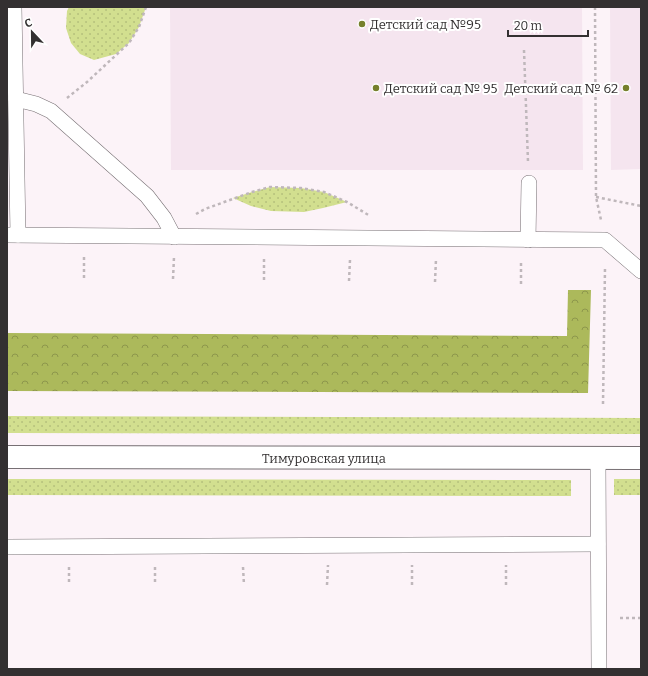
<svg xmlns="http://www.w3.org/2000/svg" width="648" height="676" viewBox="0 0 648 676" font-family="Bitter,serif">
<style>
.built{fill:#f5e5ef}
.grass{fill:url(#grass-dots)}
.forest{fill:url(#forest-crowns)}
.lines{fill:none;stroke-linecap:round;stroke-linejoin:round}
.lane-casing{stroke:#766f73;stroke-width:16}
.street-casing{stroke:#766f73;stroke-width:24}
.path{stroke:#bfb7bb;stroke-width:2.5;stroke-dasharray:3 3;stroke-linecap:butt}
.lane{stroke:#fff;stroke-width:15}
.street{stroke:#fff;stroke-width:22}
.poi-dot{fill:#76802c;stroke:#fff;stroke-width:1.5}
.labels{text-anchor:middle;dominant-baseline:central;stroke-width:4;stroke-linejoin:round;paint-order:stroke}
.poi-label{font-size:13px;fill:#333031;stroke:#fff;text-anchor:start}
.street-label{font-size:13px;fill:#333031;stroke:#fff}
</style>
<defs>
<pattern id="grass-dots" width="8" height="8" patternUnits="userSpaceOnUse"><rect width="8" height="8" fill="#d2df8f"/><path d="M2 2h.1M6 6h.1" fill="none" stroke="#b5c07c" stroke-width="1.8" stroke-linecap="round"/></pattern>
<pattern id="forest-crowns" width="20" height="18" patternUnits="userSpaceOnUse"><rect width="20" height="18" fill="#acb95b"/><path d="M2 6a3 3 0 1 1 6 0M12 15a3 3 0 1 1 6 0" fill="none" stroke="#8d974c"/></pattern>
</defs>
<rect width="100%" height="100%" fill="#fcf3f8"/>
<!-- built -->
<g class="built">
<polygon points="170,7 582,7 583,170 171,170"/>
<polygon points="610,7 641,7 641,169 611,170"/>
</g>
<!-- grass -->
<g class="grass">
<polygon points="69,7 146,7 139,27 129,43 116,54 94,60 80,54 71,43 66,28 67,11"/>
<polygon points="270,187 301,188 324,192 347,202 323,208 304,212 271,211 251,206 233,198 252,192"/>
<polygon points="7,416 641,418 641,434 7,433"/>
<polygon points="7,479 571,480 571,496 7,495"/>
<rect x="614" y="479" width="27" height="16"/>
</g>
<!-- forest -->
<polygon class="forest" points="568,290 591,290 588,393 7,391 7,333 567,336"/>
<g class="lines">
<!-- lane casing -->
<g class="lane-casing">
<g id="lane">
<polyline points="14,7 18,235"/>
<polyline points="16,99 36,104 51,111 147,196 164,218 174,237"/>
<polyline points="7,235 605,240 641,271"/>
<polyline points="528,240 529,183"/>
<polyline points="598,458 599,669"/>
<polyline points="7,547 598,544"/>
</g>
</g>
<!-- street casing -->
<g class="street-casing">
<polyline id="street" points="7,457 641,458"/>
</g>
<!-- path -->
<g class="path">
<polyline points="595,7 596,197 601,220"/>
<polyline points="524,50 528,162"/>
<polyline points="67,98 87,82 129,43 139,27 146,7"/>
<polyline points="596,197 641,206"/>
<polyline points="196,214 205,209 252,192 270,187 301,188 324,192 347,202 370,216"/>
<polyline points="84,278 84,256"/>
<polyline points="173,279 174,257"/>
<polyline points="264,280 264,259"/>
<polyline points="349,281 350,260"/>
<polyline points="435,282 436,259"/>
<polyline points="521,284 521,260"/>
<polyline points="603,404 605,268"/>
<polyline points="69,567 69,585"/>
<polyline points="155,567 155,585"/>
<polyline points="243,567 244,585"/>
<polyline points="327,585 328,565"/>
<polyline points="412,585 412,565"/>
<polyline points="506,585 506,565"/>
<polyline points="620,618 641,618"/>
</g>
<!-- lane -->
<use href="#lane" class="lane"/>
<!-- street -->
<use href="#street" class="street"/>
</g>
<!-- markers -->
<g class="poi-dot">
<circle cx="362" cy="24" r="4"/>
<circle cx="376" cy="88" r="4"/>
<circle cx="626" cy="88" r="4"/>
</g>
<g class="labels">
<!-- poi labels -->
<g class="poi-label">
<text x="370" y="24">Детский сад №95</text>
<text x="384" y="88">Детский сад № 95</text>
<text x="618" y="88" text-anchor="end">Детский сад № 62</text>
</g>
<!-- street labels -->
<g class="street-label">
<text x="324" y="458">Тимуровская улица</text>
</g>
</g>
<!-- border -->
<rect width="648" height="676" fill="none" stroke="#333031" stroke-width="16"/>
<!-- north arrow -->
<g transform="translate(32 32) rotate(338)" stroke="#ffffff" stroke-width="3" paint-order="stroke">
<path d="M0-3L7 15L0 10L-7 15Z" fill="#333031"/>
<text y="-6" font-size="11" font-weight="bold" text-anchor="middle" fill="#333031">С</text>
</g>
<!-- scale -->
<path d="M508 30v6h80v-6" fill="none" stroke="#333031" stroke-width="2"/>
<text x="514" y="30" font-size="12" fill="#333031" stroke="#ffffff" stroke-width="3" paint-order="stroke">20 m</text>
</svg>
